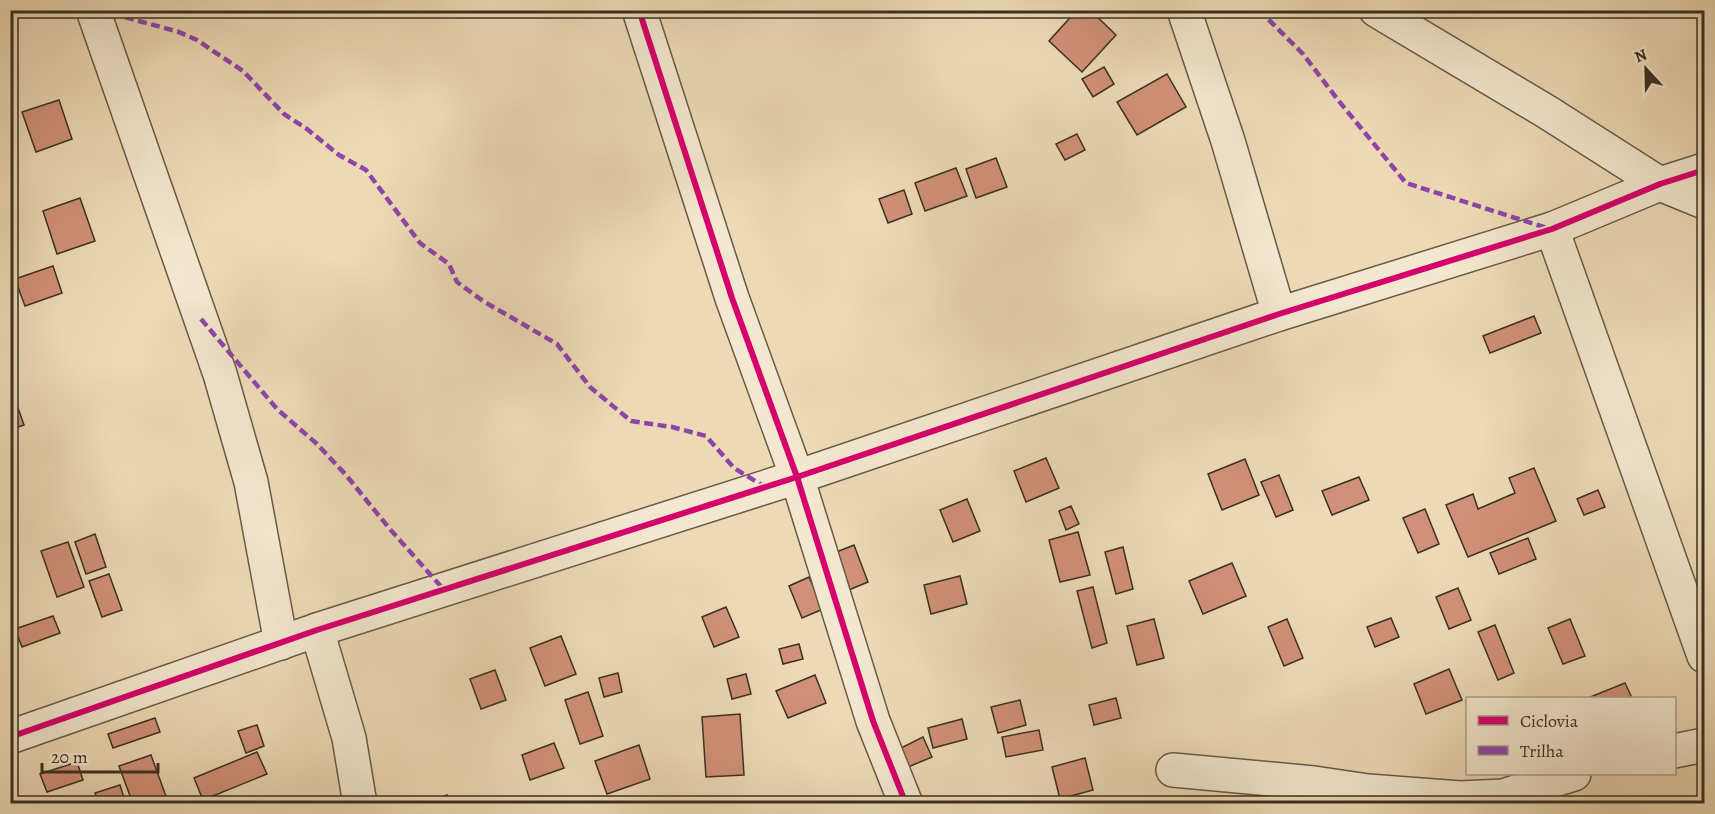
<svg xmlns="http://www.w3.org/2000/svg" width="1715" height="814" viewBox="0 0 1715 814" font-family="Alegreya,serif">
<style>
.building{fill:#d19178;stroke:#3a3025;stroke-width:1.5}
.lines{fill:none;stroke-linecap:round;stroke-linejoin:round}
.minor-casing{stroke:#675a49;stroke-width:36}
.minor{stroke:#f3e7cf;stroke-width:33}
.quiet{stroke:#8e44ad;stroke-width:4.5;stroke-dasharray:9 4.5;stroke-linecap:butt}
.cycleway-casing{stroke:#f3e7cf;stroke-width:10}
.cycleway{stroke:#d6006c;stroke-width:6}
</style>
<rect width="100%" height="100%" fill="#eddab5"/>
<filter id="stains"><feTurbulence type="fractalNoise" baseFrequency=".00333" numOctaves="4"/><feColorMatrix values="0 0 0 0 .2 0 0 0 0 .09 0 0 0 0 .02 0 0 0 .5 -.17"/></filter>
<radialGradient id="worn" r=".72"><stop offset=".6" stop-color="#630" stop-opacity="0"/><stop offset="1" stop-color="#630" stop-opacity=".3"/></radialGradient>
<!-- building -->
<g class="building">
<polygon points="1077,10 1090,10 1116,35 1082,72 1049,41"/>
<polygon points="1104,67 1114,84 1093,97 1082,79"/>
<polygon points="1167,74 1186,107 1137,135 1117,102"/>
<polygon points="59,100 72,139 36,152 22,112"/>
<polygon points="1077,134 1085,150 1065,160 1056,144"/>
<polygon points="996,158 1007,187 976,198 966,169"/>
<polygon points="956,168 967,196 925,211 915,183"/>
<polygon points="904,190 912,214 888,223 879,199"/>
<polygon points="80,198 95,241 57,254 43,211"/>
<polygon points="53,266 62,293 25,306 15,279"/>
<polygon points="10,314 14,317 15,324 10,330"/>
<polygon points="1534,316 1541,333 1490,353 1483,336"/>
<polygon points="10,385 24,425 10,430"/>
<polygon points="1046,458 1059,488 1026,502 1014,471"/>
<polygon points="1245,459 1259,495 1222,510 1208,474"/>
<polygon points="1534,468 1556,521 1468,557 1446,505 1473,494 1478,509 1515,493 1509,478"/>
<polygon points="1279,475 1293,510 1276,517 1261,482"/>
<polygon points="1359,477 1369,500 1332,515 1322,491"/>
<polygon points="1598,490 1605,507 1584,515 1577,499"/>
<polygon points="967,499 980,531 953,542 940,510"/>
<polygon points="1071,506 1079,524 1066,530 1059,511"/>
<polygon points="1425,509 1439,544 1418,553 1403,518"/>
<polygon points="1078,532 1090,575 1060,582 1049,540"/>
<polygon points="95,534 106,567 86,574 75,542"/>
<polygon points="1528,538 1536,559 1499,574 1490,553"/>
<polygon points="68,542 84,587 57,597 41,551"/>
<polygon points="854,545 868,582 844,592 829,555"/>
<polygon points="1123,547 1133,589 1116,594 1105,552"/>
<polygon points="1232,563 1246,596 1203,614 1189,581"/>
<polygon points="109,574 122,610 102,617 89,581"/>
<polygon points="960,576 967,604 931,614 924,585"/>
<polygon points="809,577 823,609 802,618 789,586"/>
<polygon points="1093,587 1107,643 1092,648 1077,591"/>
<polygon points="1458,588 1471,620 1449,629 1436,597"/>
<polygon points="726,607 739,637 714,647 702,617"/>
<polygon points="53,616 60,633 22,647 15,629"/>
<polygon points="1391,618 1399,637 1375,647 1367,627"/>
<polygon points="1154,619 1164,658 1137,665 1127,626"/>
<polygon points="1287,619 1303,658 1284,666 1268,627"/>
<polygon points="1570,619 1585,656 1563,664 1548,628"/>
<polygon points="1495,625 1514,673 1498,680 1478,632"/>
<polygon points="561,636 576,674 545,686 530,648"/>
<polygon points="799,644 803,659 783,664 779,649"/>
<polygon points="1449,669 1462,700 1426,714 1414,684"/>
<polygon points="495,670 506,700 481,709 470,679"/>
<polygon points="618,673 622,692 604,697 599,678"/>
<polygon points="746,674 751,694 732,699 727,679"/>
<polygon points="815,675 826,703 788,718 776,691"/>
<polygon points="1625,683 1632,698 1588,698"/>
<polygon points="588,692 603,736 580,744 565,700"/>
<polygon points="1116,698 1121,718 1094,725 1089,705"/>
<polygon points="1020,700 1026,725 998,733 991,707"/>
<polygon points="740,714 744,775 706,777 702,717"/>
<polygon points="155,718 160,732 113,748 108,734"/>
<polygon points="962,719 967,739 933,748 928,728"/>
<polygon points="257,725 264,746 246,753 238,731"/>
<polygon points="1039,730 1043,750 1006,757 1002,737"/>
<polygon points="923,737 932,757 908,767 899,749"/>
<polygon points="554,743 564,768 530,780 522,755"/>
<polygon points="639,745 650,779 607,794 595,761"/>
<polygon points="257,752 267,774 203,800 194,778"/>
<polygon points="151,755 167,799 153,804 133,804 119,766"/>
<polygon points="1085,758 1093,790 1060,799 1052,767"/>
<polygon points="77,762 83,780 47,792 40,774"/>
<polygon points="120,785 126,804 99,804 95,793"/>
<polygon points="447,795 450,804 423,804"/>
</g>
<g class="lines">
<!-- minor casing -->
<g class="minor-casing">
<g id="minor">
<polyline points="93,10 220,374 251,482 281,643"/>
<polyline points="639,10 732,298 797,477 873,721 906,804"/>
<polyline points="1184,10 1228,141 1279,314"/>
<polyline points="1376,10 1547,112 1660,184 1704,202"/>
<polyline points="1552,229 1704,656"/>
<polyline points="317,630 349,738 360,804"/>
<polyline points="10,737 317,630 797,477 1279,314 1552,229 1660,184 1704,170"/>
<polyline points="1674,751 1704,745"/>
<polyline points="1173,770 1314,783 1368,791 1460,798 1503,796 1574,774"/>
</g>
</g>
<!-- minor -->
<use href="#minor" class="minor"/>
<!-- quiet -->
<g class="quiet">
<polyline points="99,10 179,32 197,40 243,71 284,114 307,129 339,155 366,170 420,243 449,264 457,282 483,301 557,344 590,387 631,421 672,427 706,436 734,468 765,487"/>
<polyline points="1259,10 1303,54 1338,100 1406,183 1550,229"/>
<polyline points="201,319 277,409 317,444 346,475 389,528 444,590"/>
</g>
<!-- cycleway casing -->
<g class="cycleway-casing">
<g id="cycleway">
<polyline points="639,10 732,298 797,477 873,721 906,804"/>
<polyline points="10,737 317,630 797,477 1279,314 1552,229 1660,184 1704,170"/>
</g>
</g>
<!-- cycleway -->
<use href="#cycleway" class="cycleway"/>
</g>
<!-- margin -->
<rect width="1715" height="814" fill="none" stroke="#eddab5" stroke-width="36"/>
<rect x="12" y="12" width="1691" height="790" fill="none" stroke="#3a3025" stroke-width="3"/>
<rect x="18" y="18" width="1679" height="778" fill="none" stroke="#3a3025" stroke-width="1.5"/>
<!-- legend -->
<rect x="1466" y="697" width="210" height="78" fill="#f3e7cf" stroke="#a99e8b" stroke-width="1.5"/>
<rect x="1478" y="716" width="30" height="9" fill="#d6006c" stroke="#a99e8b" stroke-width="1.5"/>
<text x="1520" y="727" font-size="18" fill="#3a3025">Ciclovia</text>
<rect x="1478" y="746" width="30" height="9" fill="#8e44ad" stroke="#a99e8b" stroke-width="1.5"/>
<text x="1520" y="757" font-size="18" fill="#3a3025">Trilha</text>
<!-- north arrow -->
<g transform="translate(1646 69) rotate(338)" stroke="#f3e7cf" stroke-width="4.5" paint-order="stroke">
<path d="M0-4.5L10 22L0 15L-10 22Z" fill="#3a3025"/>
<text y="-9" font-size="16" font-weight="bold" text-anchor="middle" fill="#3a3025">N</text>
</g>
<!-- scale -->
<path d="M42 763v9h116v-9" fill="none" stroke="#3a3025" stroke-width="3"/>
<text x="51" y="763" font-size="18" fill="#3a3025" stroke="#f3e7cf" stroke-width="4.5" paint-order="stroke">20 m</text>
<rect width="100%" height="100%" filter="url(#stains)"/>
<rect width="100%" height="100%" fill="url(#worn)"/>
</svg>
